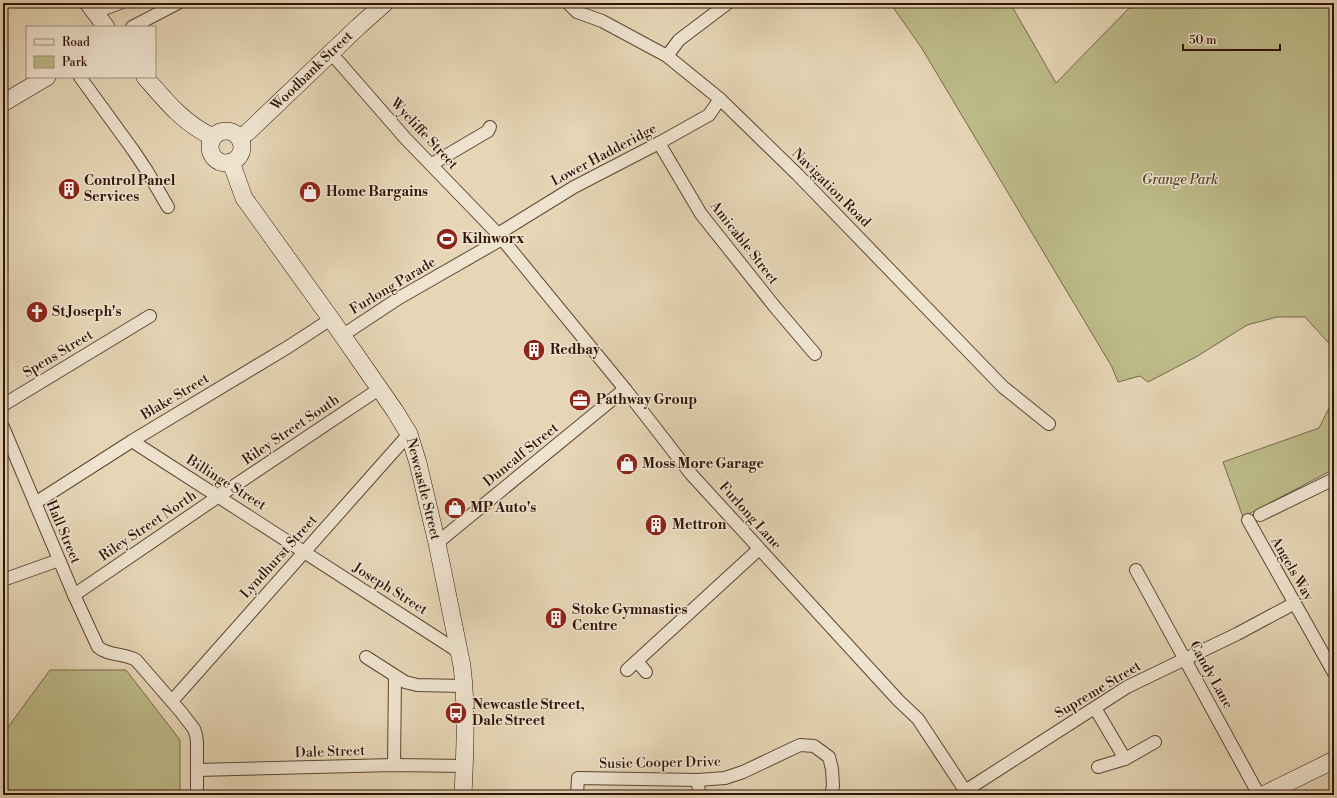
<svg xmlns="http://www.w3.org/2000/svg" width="1337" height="798" viewBox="0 0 1337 798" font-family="'Libre Bodoni',serif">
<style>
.green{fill:#bdbc89;stroke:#776848}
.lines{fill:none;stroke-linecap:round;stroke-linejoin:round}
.street-casing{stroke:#5e4433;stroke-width:14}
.secondary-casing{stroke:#311307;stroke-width:18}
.street{stroke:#efe4d0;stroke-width:12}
.secondary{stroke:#efe4d0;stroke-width:17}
.labels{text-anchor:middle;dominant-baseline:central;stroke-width:3;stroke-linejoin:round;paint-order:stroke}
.street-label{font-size:14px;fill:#311307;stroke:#efe4d0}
.park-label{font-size:14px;font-style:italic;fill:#5b462e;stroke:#efe4d0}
.poi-label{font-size:14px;font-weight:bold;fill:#311307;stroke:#efe4d0;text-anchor:start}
</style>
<rect width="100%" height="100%" fill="#e6d6b6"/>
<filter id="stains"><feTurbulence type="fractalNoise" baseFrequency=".005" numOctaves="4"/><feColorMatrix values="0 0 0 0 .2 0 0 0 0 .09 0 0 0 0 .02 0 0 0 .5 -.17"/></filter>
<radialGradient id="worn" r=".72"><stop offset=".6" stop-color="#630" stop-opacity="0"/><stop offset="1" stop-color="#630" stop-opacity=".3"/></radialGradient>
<!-- green -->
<g class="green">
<polygon points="890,3 1010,3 1056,83 1134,3 1334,3 1334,349 1305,317 1277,317 1247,325 1196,357 1148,382 1140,376 1118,382 1112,367 921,47"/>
<polygon points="1334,400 1334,469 1243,517 1223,462 1319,428 1328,410"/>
<polygon points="50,670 126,670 180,740 180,795 3,795 3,734"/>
</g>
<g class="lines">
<!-- street casing -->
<g class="street-casing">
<g id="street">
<polyline points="568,3 577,12 602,21 667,56 720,99 798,175 1003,387 1049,424"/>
<polyline points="95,12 120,3"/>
<polyline points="132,27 178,3"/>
<polyline points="331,53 406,139 498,234 625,389 691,474 898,700 918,719 968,795"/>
<polyline points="667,56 679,40 728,3"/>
<polyline points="80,77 133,150 147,171 168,207"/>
<polyline points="659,143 701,214 775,307 815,354"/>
<polyline points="432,164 488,131 490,127"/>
<polyline points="498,234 574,187 659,143 709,115 720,99"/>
<polyline points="343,335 399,298 502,239"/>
<polyline points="3,405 150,316"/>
<path d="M3,427L74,595L98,647C108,656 124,653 136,660L181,712L194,729L196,735L197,742V795"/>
<polyline points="132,441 459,652"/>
<polyline points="35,503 132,441 288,347 331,319"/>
<polyline points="1260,515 1334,479"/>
<polyline points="1248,520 1334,673"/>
<polyline points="437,543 625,389"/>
<polyline points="1136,570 1259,795"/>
<polyline points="3,580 59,560"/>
<polyline points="74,595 219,496 379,389"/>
<polyline points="366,657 405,682 417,685 464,686"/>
<polyline points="637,661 646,672"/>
<polyline points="627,670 759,549"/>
<polyline points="172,701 409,434"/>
<polyline points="1095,708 1125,759"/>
<polyline points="394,765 395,677"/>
<polyline points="1098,767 1125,759 1155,742"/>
<polyline points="197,770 394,765 465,766"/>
<polyline points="698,780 699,795"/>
<polyline points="965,791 1127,687 1237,634 1295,603"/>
<polyline points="577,795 578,778 698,780 725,778 743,772 800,745 814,746 829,757 832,769 833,786 831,795"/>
</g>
</g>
<!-- secondary casing -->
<g class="secondary-casing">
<g id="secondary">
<polyline points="88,3 106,27"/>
<path d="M145,77C165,100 184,124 213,137"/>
<polyline points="3,103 47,77"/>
<circle cx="226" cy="147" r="16"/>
<polyline points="239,138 248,132 358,27 385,3"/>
<path d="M231,162L244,198L331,319L395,411L409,434L418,463L437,543L462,666C467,709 465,752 463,795"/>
<polyline points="1263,795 1334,760"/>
</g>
</g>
<!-- street -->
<use href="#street" class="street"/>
<!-- secondary -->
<use href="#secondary" class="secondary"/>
</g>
<!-- icons -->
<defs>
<g id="building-disc" transform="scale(1.15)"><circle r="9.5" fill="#8f2418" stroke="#efe4d0"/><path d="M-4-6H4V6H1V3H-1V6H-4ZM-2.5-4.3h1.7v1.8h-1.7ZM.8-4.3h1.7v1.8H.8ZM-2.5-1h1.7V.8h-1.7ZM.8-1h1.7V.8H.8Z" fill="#fff"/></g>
<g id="shop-disc" transform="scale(1.15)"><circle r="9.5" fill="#8f2418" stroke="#efe4d0"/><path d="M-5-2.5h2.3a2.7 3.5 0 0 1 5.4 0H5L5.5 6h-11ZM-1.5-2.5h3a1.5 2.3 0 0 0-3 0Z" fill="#fff"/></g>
<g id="stadium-disc" transform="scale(1.15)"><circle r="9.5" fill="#8f2418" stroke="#efe4d0"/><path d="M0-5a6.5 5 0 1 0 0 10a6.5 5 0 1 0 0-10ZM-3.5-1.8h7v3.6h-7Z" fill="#fff"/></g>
<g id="church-disc" transform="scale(1.15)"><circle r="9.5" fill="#8f2418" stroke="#efe4d0"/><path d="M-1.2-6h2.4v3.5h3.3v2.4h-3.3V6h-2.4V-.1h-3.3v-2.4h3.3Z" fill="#fff"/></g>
<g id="office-disc" transform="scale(1.15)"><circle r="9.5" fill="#8f2418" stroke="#efe4d0"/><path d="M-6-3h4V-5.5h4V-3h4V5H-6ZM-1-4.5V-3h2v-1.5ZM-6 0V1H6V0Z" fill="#fff"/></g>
<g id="bus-disc" transform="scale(1.15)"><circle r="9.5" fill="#8f2418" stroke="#efe4d0"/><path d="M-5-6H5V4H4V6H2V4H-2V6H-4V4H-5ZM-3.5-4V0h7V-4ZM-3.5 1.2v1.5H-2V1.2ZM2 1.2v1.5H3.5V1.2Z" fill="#fff"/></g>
</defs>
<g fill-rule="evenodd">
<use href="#building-disc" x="69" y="189"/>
<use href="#shop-disc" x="310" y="192"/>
<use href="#stadium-disc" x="447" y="239"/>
<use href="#church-disc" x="37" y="312"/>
<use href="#building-disc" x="534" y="350"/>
<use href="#office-disc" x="580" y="400"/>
<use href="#shop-disc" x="627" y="464"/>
<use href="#shop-disc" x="455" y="508"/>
<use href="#building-disc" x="656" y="525"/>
<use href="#building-disc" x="556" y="618"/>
<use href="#bus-disc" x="456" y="713"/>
</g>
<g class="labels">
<!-- street labels -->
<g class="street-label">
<text transform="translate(312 71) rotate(-44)">Woodbank Street</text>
<text transform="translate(424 134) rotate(47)">Wycliffe Street</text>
<text transform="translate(604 155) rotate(-28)">Lower Hadderidge</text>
<text transform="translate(831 188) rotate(45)">Navigation Road</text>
<text transform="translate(744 243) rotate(52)">Amicable Street</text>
<text transform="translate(393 286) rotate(-31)">Furlong Parade</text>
<text transform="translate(58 354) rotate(-31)">Spens Street</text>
<text transform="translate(175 397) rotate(-31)">Blake Street</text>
<text transform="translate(291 430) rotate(-34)">Riley Street South</text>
<text transform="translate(521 455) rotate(-39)">Duncalf Street</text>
<text transform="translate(226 483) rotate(32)">Billinge Street</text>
<text transform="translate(423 489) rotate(76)">Newcastle Street</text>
<text transform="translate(750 516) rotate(48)">Furlong Lane</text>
<text transform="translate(148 526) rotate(-34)">Riley Street North</text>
<text transform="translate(63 532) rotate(67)">Hall Street</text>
<text transform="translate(279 557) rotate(-48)">Lyndhurst Street</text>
<text transform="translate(1292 569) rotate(60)">Angels Way</text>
<text transform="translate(390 589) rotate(32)">Joseph Street</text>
<text transform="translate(1211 675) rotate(61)">Candy Lane</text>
<text transform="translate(1098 690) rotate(-31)">Supreme Street</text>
<text transform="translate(330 752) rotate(-2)">Dale Street</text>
<text transform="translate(660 763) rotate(-1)">Susie Cooper Drive</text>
</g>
<!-- park labels -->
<g class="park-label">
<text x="1180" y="180">Grange Park</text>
</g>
<!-- poi labels -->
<g class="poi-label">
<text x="84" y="181">Control Panel<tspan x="84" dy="16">Services</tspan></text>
<text x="326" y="192">Home Bargains</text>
<text x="462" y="239">Kilnworx</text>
<text x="52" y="312">St Joseph's</text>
<text x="550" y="350">Redbay</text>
<text x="596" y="400">Pathway Group</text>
<text x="642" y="464">Moss More Garage</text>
<text x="470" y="508">MP Auto's</text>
<text x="672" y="525">Mettron</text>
<text x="572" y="610">Stoke Gymnastics<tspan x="572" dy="16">Centre</tspan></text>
<text x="472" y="705">Newcastle Street,<tspan x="472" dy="16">Dale Street</tspan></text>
</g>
</g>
<!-- margin -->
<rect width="1337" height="798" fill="none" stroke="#e6d6b6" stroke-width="16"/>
<rect x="4" y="4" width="1329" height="790" fill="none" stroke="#311307" stroke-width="2"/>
<rect x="8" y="8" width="1321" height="782" fill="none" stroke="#311307"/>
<!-- legend -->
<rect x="26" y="26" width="130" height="52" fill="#efe4d0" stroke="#a39080"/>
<rect x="34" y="39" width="20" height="6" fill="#efe4d0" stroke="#a39080"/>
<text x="62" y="46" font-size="12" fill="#311307">Road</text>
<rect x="34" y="56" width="20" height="12" fill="#bdbc89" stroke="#a39080"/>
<text x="62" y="66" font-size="12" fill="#311307">Park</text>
<!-- scale -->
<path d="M1183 44v6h97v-6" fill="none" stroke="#311307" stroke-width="2"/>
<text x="1189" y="44" font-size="12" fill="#311307" stroke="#efe4d0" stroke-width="3" paint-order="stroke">50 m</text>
<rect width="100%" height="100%" filter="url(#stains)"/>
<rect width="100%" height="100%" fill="url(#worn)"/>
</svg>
